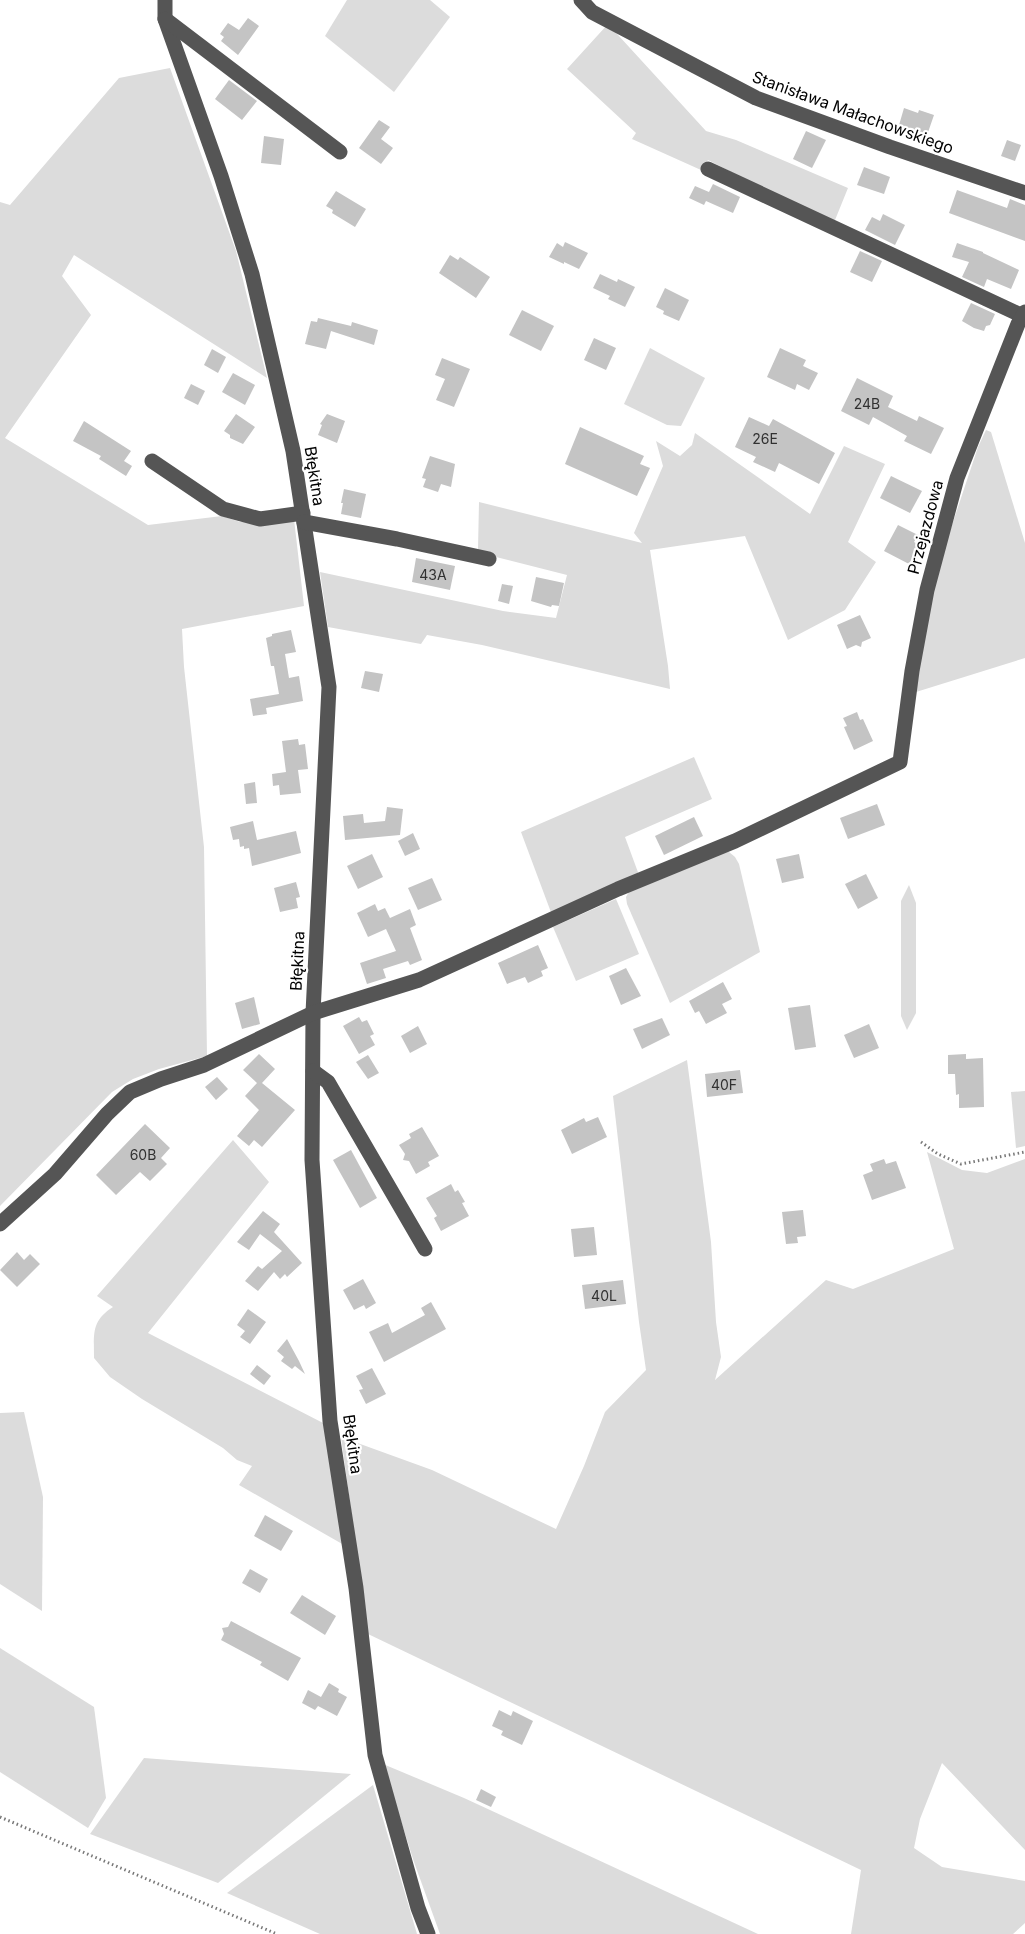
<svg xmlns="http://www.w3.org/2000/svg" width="1025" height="1934" viewBox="0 0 1025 1934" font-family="Inter,sans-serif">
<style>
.green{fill:#dcdcdc}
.building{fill:#c4c4c4}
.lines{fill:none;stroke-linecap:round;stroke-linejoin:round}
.path{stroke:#777;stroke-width:3;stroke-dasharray:1.5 3;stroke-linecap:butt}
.minor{stroke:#555;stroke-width:15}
.labels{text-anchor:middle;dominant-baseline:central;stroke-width:4.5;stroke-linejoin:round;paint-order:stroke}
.number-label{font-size:14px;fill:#313131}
.street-label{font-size:16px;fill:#000;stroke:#fff}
</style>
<rect width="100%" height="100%" fill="#fff"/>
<!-- green -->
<g class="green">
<polygon points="347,0 430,0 450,17 394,92 325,36"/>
<polygon points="608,24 706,131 736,140 848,188 833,225 708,160 701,170 632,139 636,133 567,69"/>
<polygon points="170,68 236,251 267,378 74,255 62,276 91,315 5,438 148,525 222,516 240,522 294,519 304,606 182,629 184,667 204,847 207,1056 159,1069 133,1079 112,1092 0,1206 0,202 10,205 119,78"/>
<polygon points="650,348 705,378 681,426 667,425 624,404"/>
<polygon points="986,430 991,432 1025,543 1025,658 916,692 931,588 978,447"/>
<polygon points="695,433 810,514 844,446 885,464 848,542 876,562 845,610 788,640 745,536 650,550 668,666 670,689 482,645 427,635 421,644 328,627 320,572 503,611 556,618 567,575 492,556 478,549 479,502 642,543 634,533 663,466 656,441 680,456 692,445"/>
<polygon points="694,757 712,799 625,837 639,875 552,915 521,832"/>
<polygon points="729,852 735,857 739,864 760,952 670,1003 627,904 626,897 630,890 710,854"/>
<polygon points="909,885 916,903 916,1013 907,1030 901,1016 901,901"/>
<polygon points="616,899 639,954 576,981 553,927"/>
<polygon points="687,1060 711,1242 716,1322 721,1357 715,1380 826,1280 853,1289 954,1249 927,1152 962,1170 987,1173 1025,1159 1025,1850 942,1763 920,1819 914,1848 942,1867 1025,1881 1025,1923 1013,1934 851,1934 861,1870 368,1634 341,1437 432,1470 556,1529 584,1466 605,1412 646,1370 639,1322 613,1096"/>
<polygon points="1025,1091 1025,1146 1016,1148 1011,1092"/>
<path d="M233,1140L269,1182L148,1333L325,1424L344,1545L239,1485L252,1466L237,1460L223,1448L142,1399L110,1377L94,1358C94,1334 91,1321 113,1307L97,1296Z"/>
<polygon points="24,1412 43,1497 42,1611 0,1584 0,1413"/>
<polygon points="0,1648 94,1707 106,1798 88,1828 0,1772"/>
<polygon points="144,1758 351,1774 218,1883 90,1834"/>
<polygon points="383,1764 464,1798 758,1934 440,1934 414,1862"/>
<polygon points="373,1785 417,1934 320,1934 227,1893"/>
</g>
<!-- building -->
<g class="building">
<polygon points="248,18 259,26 238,55 221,41 224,37 220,34 228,23 239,30"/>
<polygon points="229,80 257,101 242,120 215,99"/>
<polygon points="904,108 918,113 919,110 934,115 925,141 897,132"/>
<polygon points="379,120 390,127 381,139 393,148 381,164 359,148"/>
<polygon points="806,131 826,140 812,168 793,159"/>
<polygon points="264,136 284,139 281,165 261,163"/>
<polygon points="1007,140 1021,145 1015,161 1001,156"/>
<polygon points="864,167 890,177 884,194 857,185"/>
<polygon points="713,184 740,197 733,213 706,201 704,205 689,198 695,186 709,192"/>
<polygon points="957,190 1007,208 1010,199 1025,205 1025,241 949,213"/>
<polygon points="336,191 366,209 355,227 332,213 333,210 326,206"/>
<polygon points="883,214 905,225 895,245 865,230 872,217 880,221"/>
<polygon points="565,242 588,253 579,269 564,262 564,264 549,257 557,243 563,247"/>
<polygon points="957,243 983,252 983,253 1019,270 1011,289 987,279 984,287 962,277 969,262 952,257"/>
<polygon points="860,251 882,261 872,282 850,272"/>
<polygon points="450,255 458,260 460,257 490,277 476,298 439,273"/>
<polygon points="600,274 617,282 618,279 635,287 625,307 608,299 610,296 593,288"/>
<polygon points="665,288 689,300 679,321 663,314 664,311 656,307"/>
<polygon points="971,303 995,314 990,325 986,326 984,331 974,328 962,321"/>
<polygon points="522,310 554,326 541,351 509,335"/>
<polygon points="318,318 351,326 352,322 378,330 374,345 331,331 326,349 305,344 311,321 317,322"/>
<polygon points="594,338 616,348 606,370 584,360"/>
<polygon points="780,348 806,360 803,366 818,373 809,390 797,384 795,390 767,377"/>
<polygon points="212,349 226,357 218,373 204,365"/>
<polygon points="442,358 470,369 454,407 436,400 445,379 435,375"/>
<polygon points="233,373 255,385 245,405 222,392"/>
<polygon points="857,378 893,396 888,407 917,421 919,416 944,428 931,454 904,441 907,436 873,417 869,425 841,411"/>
<polygon points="191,384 205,391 198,405 184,398"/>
<polygon points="236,414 255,427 243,444 230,438 230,435 224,431"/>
<polygon points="327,414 345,421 337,443 318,435 322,425 320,424"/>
<polygon points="749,417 769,426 773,419 835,453 819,484 779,463 775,472 753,462 756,457 735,447"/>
<polygon points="84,421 131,451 124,461 132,466 126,476 99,459 101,456 73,441"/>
<polygon points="580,427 644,456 640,464 650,468 637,496 565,464"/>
<polygon points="430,456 455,464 451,487 441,484 438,492 423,487 426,479 422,478"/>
<polygon points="891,476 922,491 910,513 880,498"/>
<polygon points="344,489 366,494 361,518 341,514 343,503 341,503"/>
<polygon points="898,525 918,535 914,542 919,545 909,564 884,551"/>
<polygon points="416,558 455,566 450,590 412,582"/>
<polygon points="536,577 564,583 559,606 552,605 551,607 531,601"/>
<polygon points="502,584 513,586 509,604 498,601"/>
<polygon points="860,615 871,638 862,642 861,647 856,645 847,649 837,625"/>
<polygon points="291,630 296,652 285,654 289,678 299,676 303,701 266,708 267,714 253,716 250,699 279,694 274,666 271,666 266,638 272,636 272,634"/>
<polygon points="365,671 383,674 379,692 361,688"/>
<polygon points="857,712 860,720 863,719 873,741 854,750 844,727 847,726 843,718"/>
<polygon points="298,739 299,745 305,744 308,769 298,770 301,793 280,795 279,785 273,786 272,774 286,772 282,741"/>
<polygon points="255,782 257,803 246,804 244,784"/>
<polygon points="877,804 885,825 848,839 840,818"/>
<polygon points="387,807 403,809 400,835 345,840 343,816 363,814 364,823 385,821"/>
<polygon points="694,817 703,836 664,855 655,836"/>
<polygon points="253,821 257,840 296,831 301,853 252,866 249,848 244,849 244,846 240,847 239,839 233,840 230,827"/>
<polygon points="413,833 420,849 405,856 398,841"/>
<polygon points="372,854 383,877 358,889 347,866"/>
<polygon points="799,854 804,878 782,883 776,859"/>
<polygon points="866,874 878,898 858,909 845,884"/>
<polygon points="432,878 442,900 418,910 408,888"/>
<polygon points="296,882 300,897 296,898 298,908 280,912 274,888"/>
<polygon points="375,904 378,911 385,908 390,918 410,909 416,925 410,928 422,960 410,965 408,961 383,969 386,978 367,984 360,963 396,951 386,929 368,937 357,913"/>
<polygon points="538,945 548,968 541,971 543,976 528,983 525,977 507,984 498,963"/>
<polygon points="626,968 641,996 621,1005 609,976"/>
<polygon points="723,982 732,999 722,1004 727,1013 706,1024 699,1011 695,1013 689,1001"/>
<polygon points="254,997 260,1024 242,1029 235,1003"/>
<polygon points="810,1005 816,1047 795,1050 788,1008"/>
<polygon points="359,1017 362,1022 367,1020 374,1034 370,1036 375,1045 359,1054 343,1026"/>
<polygon points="662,1018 670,1035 642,1049 633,1029"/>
<polygon points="869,1024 879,1048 854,1058 844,1035"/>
<polygon points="418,1026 427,1044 410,1053 401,1036"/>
<polygon points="259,1054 275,1069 262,1083 295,1110 262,1147 254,1140 249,1146 237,1136 259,1110 245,1096 257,1083 243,1070"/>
<polygon points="966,1054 966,1059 983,1058 984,1107 959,1108 959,1094 956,1095 955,1074 948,1074 948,1055"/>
<polygon points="368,1055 379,1073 368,1079 356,1062"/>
<polygon points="740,1070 743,1093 707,1097 705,1074"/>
<polygon points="217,1077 228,1089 216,1100 205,1087"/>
<polygon points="598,1117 607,1137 572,1154 561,1130 584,1118 586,1122"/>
<polygon points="145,1124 170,1148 161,1158 167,1164 150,1181 140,1172 116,1195 96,1175"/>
<polygon points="422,1127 439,1156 428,1162 430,1166 416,1174 409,1161 403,1160 405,1154 399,1145 411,1138 409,1134"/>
<polygon points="351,1150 377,1198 360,1208 333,1160"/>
<polygon points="884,1159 886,1164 896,1161 906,1188 872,1200 863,1175 873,1171 870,1164"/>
<polygon points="451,1184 455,1192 458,1190 465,1202 462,1203 469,1216 441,1231 434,1218 437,1216 426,1198"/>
<polygon points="803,1210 806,1236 797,1237 798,1243 786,1244 782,1212"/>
<polygon points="263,1211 280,1224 274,1232 302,1263 287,1277 285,1274 280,1279 274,1272 258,1291 245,1281 258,1266 262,1269 282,1251 260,1234 249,1250 237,1242"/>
<polygon points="594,1227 597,1255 574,1257 571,1229"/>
<polygon points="17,1252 24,1260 30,1254 40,1264 17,1287 0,1270"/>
<polygon points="363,1279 376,1303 366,1309 364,1305 354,1310 343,1290"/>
<polygon points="623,1280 626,1304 585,1309 582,1285"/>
<polygon points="431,1302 446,1329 384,1362 369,1332 388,1323 392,1333 425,1315 421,1308"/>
<polygon points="248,1309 266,1322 250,1344 240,1337 245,1331 237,1325"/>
<polygon points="287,1339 299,1361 305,1374 295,1366 292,1369 281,1361 284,1357 277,1351"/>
<polygon points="257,1365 271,1376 264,1385 250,1374"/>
<polygon points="372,1368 386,1394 366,1404 359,1390 363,1389 356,1376"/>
<polygon points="265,1515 293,1531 281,1551 254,1536"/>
<polygon points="250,1569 268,1579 260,1593 242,1583"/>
<polygon points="302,1595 336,1616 325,1635 290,1613"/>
<polygon points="231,1621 301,1658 288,1681 260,1665 262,1662 221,1640 224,1634 222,1628 228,1627"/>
<polygon points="329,1683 339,1689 338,1692 347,1697 337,1716 318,1706 315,1710 302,1703 308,1690 321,1697"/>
<polygon points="499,1710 511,1716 513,1711 533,1721 522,1745 501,1735 503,1731 492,1726"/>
<polygon points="481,1789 496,1797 491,1807 476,1800"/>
</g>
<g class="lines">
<!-- path -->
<g class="path">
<polyline points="921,1142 938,1154 961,1164 1025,1152"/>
<polyline points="0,1817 277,1934"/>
</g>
<!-- minor -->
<g class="minor">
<polyline points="165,0 165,19 221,176 252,274 293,451 329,687 313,1013 312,1160 330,1421 356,1588 375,1755 418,1908 428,1934"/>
<polyline points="581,0 592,12 756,98 890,147 1025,193"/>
<polyline points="165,19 340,152"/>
<polyline points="708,169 1023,316"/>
<polyline points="152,461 223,509 260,519 303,513"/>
<polyline points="304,522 397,539 489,559"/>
<polyline points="313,1071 328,1082 425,1249"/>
<polyline points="0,1224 55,1174 107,1114 130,1092 161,1079 204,1065 313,1013 419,980 618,889 735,841 900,762 912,671 927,590 957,478 1018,324 1025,312"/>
</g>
</g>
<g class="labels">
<!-- number labels -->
<g class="number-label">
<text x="867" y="403">24B</text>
<text x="765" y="438">26E</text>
<text x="433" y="574">43A</text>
<text x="724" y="1084">40F</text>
<text x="143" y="1154">60B</text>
<text x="604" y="1295">40L</text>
</g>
<!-- street labels -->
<g class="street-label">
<text transform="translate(853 112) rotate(20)">Stanisława Małachowskiego</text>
<text transform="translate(315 476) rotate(81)">Błękitna</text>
<text transform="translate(925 527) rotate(-75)">Przejazdowa</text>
<text transform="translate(297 961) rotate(-87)">Błękitna</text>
<text transform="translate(353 1444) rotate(82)">Błękitna</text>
</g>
</g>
</svg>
